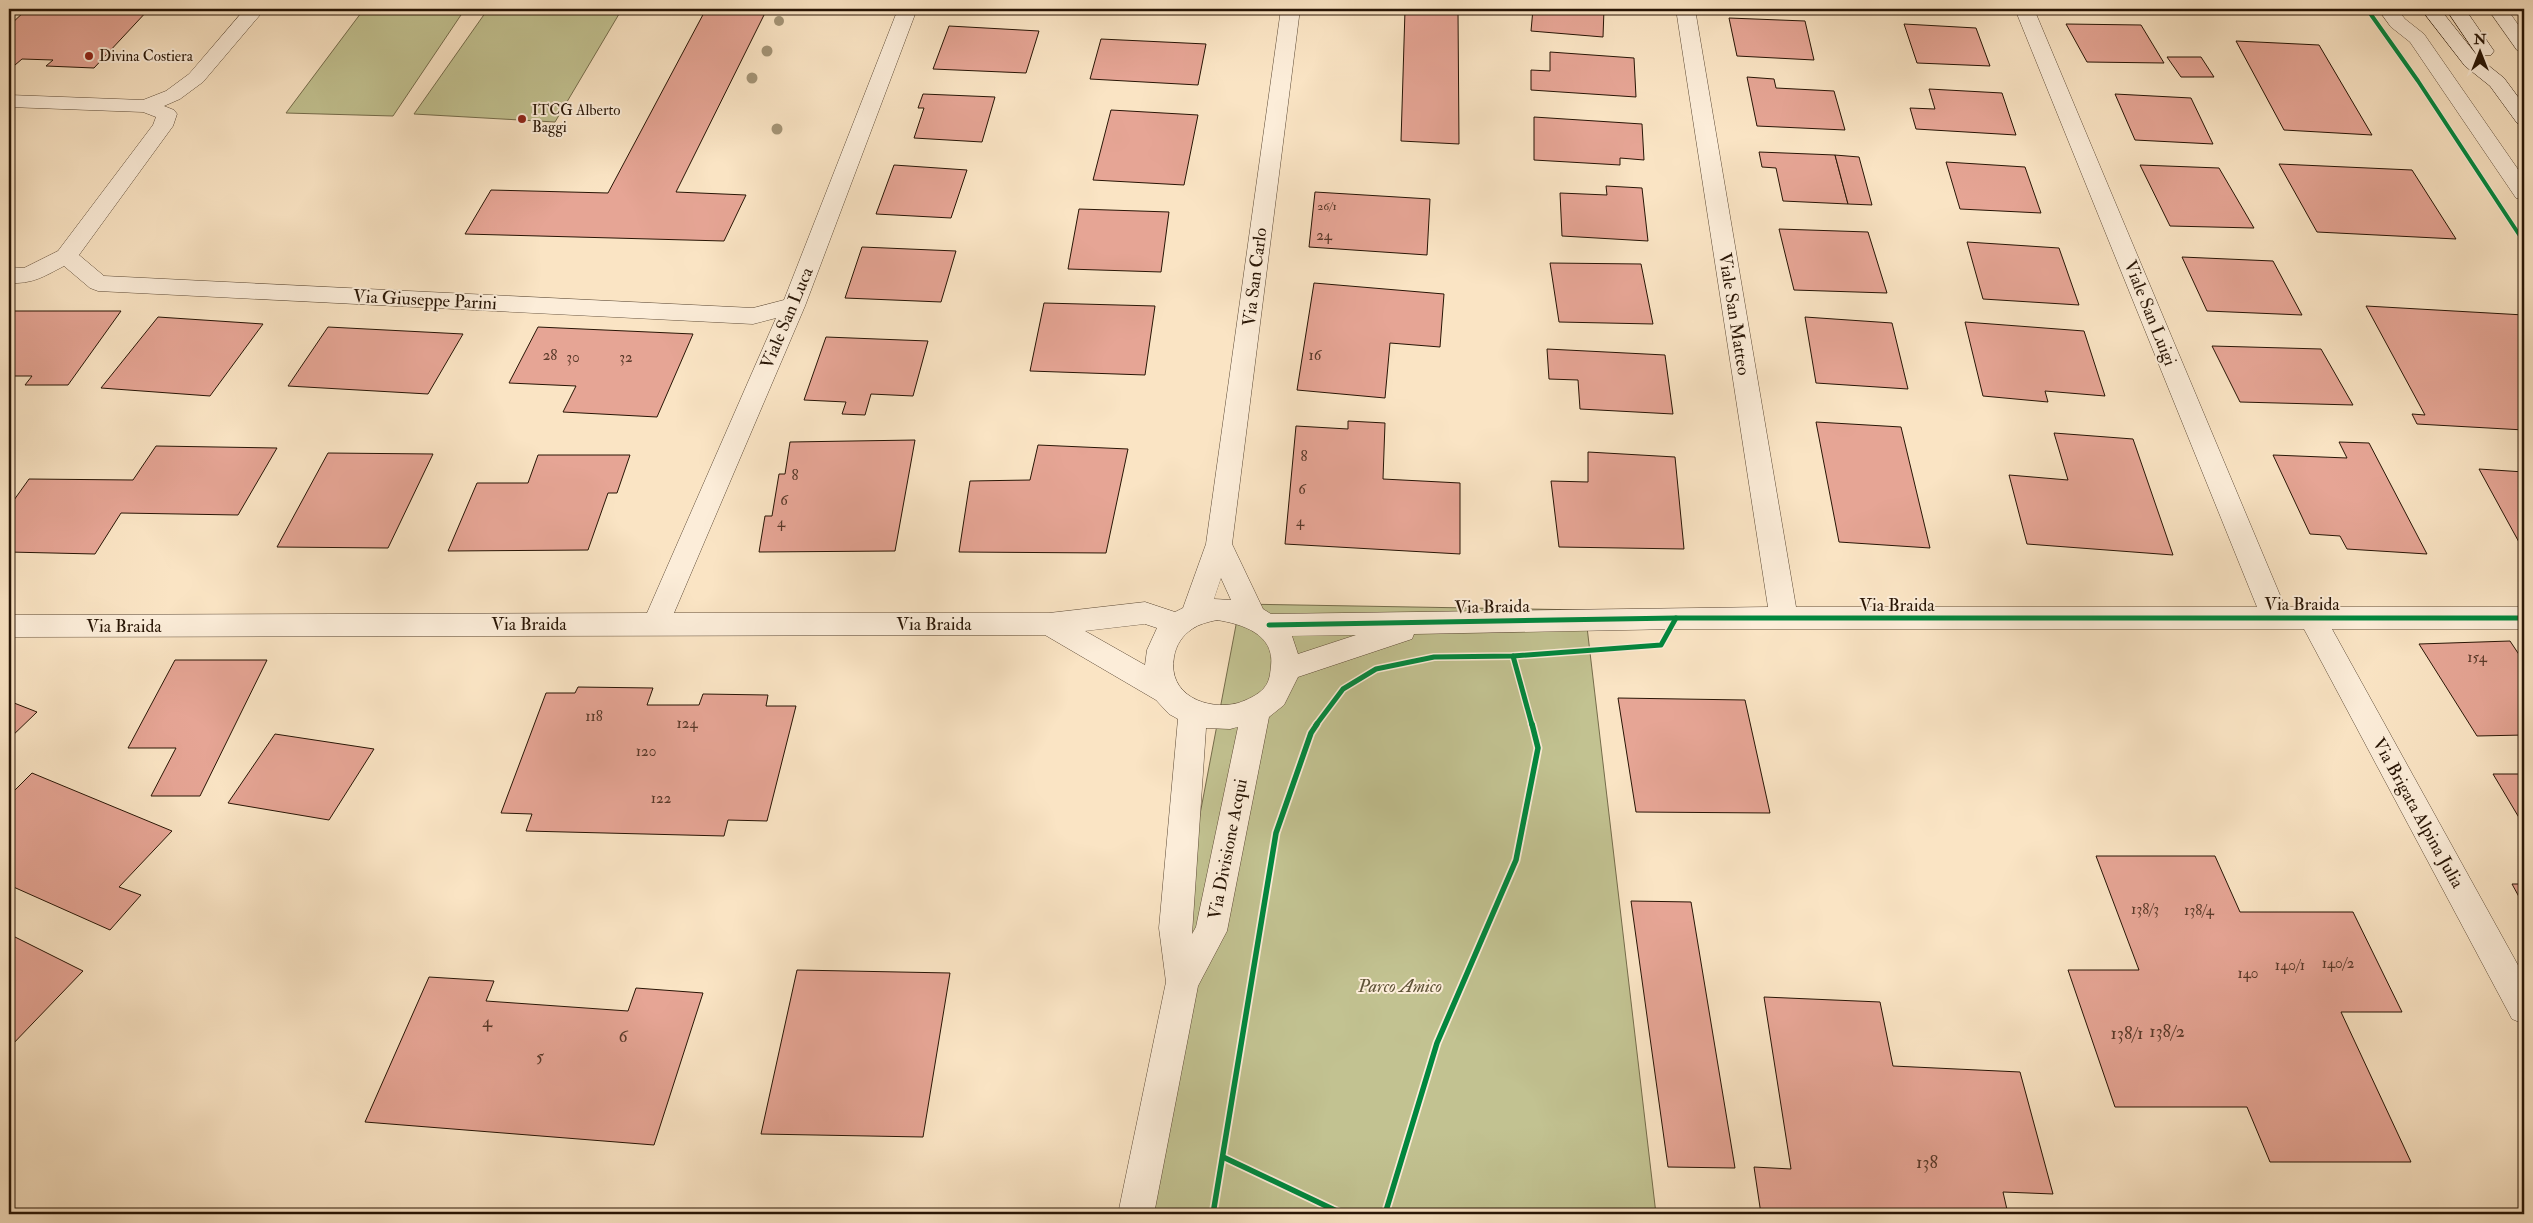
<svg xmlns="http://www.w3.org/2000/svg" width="2533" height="1223" viewBox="0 0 2533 1223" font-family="'IM FELL Double Pica',serif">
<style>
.green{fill:#c2c291;stroke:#756c4b}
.building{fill:#e6a595;stroke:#281505}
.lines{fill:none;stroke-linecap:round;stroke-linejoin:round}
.street-casing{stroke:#5c4935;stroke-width:1}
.secondary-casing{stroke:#281505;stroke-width:1}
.street{fill:#fcedd9;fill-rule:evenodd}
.secondary{fill:#fcedd9;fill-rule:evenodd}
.cycleway-far2-casing{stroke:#fcedd9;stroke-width:6}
.cycleway-far1-casing{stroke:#fcedd9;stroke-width:8}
.cycleway-casing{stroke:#fcedd9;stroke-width:9}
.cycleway-far2{stroke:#00873e;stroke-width:4}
.cycleway-far1{stroke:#00873e;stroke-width:5}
.cycleway{stroke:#00873e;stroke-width:5.5}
.tree{fill:#a49476}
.poi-dot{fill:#8f2418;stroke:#fcedd9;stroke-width:2}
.labels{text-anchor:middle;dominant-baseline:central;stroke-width:4;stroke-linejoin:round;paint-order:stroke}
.far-number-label{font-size:12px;fill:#583929}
.far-poi-label{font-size:15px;fill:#281505;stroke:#fcedd9;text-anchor:start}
.number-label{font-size:15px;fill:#583929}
.street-label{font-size:18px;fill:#281505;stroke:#fcedd9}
.park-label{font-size:18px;font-style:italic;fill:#5e5236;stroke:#fcedd9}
.near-number-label{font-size:18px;fill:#583929}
</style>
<rect width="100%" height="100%" fill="#fae4c4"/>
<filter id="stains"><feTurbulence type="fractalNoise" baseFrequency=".004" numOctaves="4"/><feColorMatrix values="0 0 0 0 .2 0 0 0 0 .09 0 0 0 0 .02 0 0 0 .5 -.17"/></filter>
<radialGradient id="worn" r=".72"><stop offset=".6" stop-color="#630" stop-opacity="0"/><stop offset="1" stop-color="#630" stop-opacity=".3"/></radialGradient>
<!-- green -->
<g class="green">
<polygon points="364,9 465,9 393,116 286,113"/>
<polygon points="488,9 622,9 555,122 414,114"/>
<polygon points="1240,604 1585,610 1656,1214 1124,1214"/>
</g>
<!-- building -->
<g class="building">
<polygon points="27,9 149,9 94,68 46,66 53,60 22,59 15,65 9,65 9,26"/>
<polygon points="706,9 767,9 676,192 746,195 724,241 465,234 491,190 608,193"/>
<polygon points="1147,9 1218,9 1218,14 1147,12"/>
<polygon points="1533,9 1604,9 1603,37 1531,31"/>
<polygon points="2208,9 2276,9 2279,13 2209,10"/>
<polygon points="1405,10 1458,12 1459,144 1401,141"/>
<polygon points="1729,18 1805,21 1814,60 1737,56"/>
<polygon points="1904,24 1976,28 1990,66 1917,63"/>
<polygon points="2066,24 2141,25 2164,63 2087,62"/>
<polygon points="949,26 1039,31 1026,73 933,69"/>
<polygon points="1101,39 1206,44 1198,85 1090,79"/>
<polygon points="2236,41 2319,45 2372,135 2284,130"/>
<polygon points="1550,52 1634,58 1636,97 1531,90 1531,70 1550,71"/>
<polygon points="2167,57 2201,57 2214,77 2181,77"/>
<polygon points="1747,77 1774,79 1776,88 1834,91 1845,130 1757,126"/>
<polygon points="1929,89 2002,93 2016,135 1916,129 1910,108 1935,109"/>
<polygon points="923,94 995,97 982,142 914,138 924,108 918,108"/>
<polygon points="2115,94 2191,98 2213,144 2135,140"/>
<polygon points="1111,110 1198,115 1184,185 1093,180"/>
<polygon points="1534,117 1642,124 1644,160 1620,158 1620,165 1534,160"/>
<polygon points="1759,152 1835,155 1848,204 1783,201 1776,168 1762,167"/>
<polygon points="1835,155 1859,157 1872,205 1848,204"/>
<polygon points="1946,162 2025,167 2041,213 1960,209"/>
<polygon points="2279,164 2412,170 2456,239 2317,232"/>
<polygon points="894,165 967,170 951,218 876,214"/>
<polygon points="2140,165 2219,168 2254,228 2170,226"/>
<polygon points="1606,186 1642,188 1648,241 1562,236 1560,193 1607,195"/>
<polygon points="1315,192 1430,199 1427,255 1309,247"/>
<polygon points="1079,209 1169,212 1161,272 1068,269"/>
<polygon points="1779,229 1868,232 1887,293 1794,290"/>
<polygon points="1967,242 2059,248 2079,305 1983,299"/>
<polygon points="862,247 956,251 941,302 845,298"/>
<polygon points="2182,257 2273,261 2302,315 2207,311"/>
<polygon points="1550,263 1641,264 1653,324 1559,322"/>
<polygon points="1314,283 1444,294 1440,347 1390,343 1385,398 1297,390"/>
<polygon points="1044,303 1155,306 1145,375 1030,371"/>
<polygon points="2366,306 2524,315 2524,430 2417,424 2412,414 2425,415"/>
<polygon points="9,311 121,311 68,385 25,385 32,376 9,376"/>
<polygon points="158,317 263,324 210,396 101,388"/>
<polygon points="1805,317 1892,323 1908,389 1816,383"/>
<polygon points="1965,322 2084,331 2105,396 2045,391 2048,402 1983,396"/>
<polygon points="328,327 463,334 428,394 288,386"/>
<polygon points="538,327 693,334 657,417 563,412 576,386 509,383"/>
<polygon points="826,337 928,341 913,396 871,394 865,415 842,414 846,402 804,400"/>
<polygon points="2212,346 2321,349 2353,405 2240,402"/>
<polygon points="1547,349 1665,355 1673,414 1580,409 1578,380 1549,379"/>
<polygon points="1348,421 1385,423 1383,479 1460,483 1460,554 1285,544 1296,426 1348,429"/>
<polygon points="1816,422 1901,427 1930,548 1839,542"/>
<polygon points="2054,433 2133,439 2173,555 2027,544 2009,475 2068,480"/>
<polygon points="915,440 895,551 759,552 765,516 772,516 779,474 785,474 790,442"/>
<polygon points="2339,442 2369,443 2427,554 2347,549 2340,536 2310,534 2273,455 2347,458"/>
<polygon points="1038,445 1128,449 1106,553 959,552 970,481 1030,480"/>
<polygon points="156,446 277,448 238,515 121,513 95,554 9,552 9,507 29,479 133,480"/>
<polygon points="1588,452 1675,457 1684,549 1559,547 1551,481 1588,482"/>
<polygon points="328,453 433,454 388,548 277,547"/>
<polygon points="538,455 630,455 617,493 608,493 588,550 448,551 477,483 528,483"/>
<polygon points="2479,469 2524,472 2524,544 2520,544"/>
<polygon points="2510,641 2524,662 2524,735 2477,736 2419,644"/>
<polygon points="175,660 267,660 200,796 151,796 176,748 128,748"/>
<polygon points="578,687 653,688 647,705 699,705 703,694 768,695 766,706 796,706 767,821 728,820 724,836 526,831 532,814 501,813 546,693 575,693"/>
<polygon points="1618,698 1745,700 1770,813 1636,812"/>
<polygon points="9,701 37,712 9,739"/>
<polygon points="275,734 374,749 329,820 228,803"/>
<polygon points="32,773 172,831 119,887 141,895 110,930 9,885 9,796"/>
<polygon points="2493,774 2524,774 2524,826"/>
<polygon points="2096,856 2215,856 2240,912 2353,912 2402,1012 2341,1012 2411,1162 2270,1162 2247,1107 2115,1107 2068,970 2139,970"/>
<polygon points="2512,884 2524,884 2524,906"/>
<polygon points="1631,901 1691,902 1735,1168 1668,1167"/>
<polygon points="9,934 83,971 9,1048"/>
<polygon points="797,970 950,973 923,1137 761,1134"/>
<polygon points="429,977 494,981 486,1001 628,1011 636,988 703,993 654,1145 365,1122"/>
<polygon points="1764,997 1880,1002 1893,1066 2020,1072 2053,1194 2003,1192 2008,1214 1761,1214 1754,1167 1791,1169"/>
</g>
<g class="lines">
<!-- street casing -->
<g class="street-casing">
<g id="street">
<path d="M245,9H265L203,82L180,99L164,106L174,110L177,114L173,126L79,255L104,276L753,308L784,300L898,9H917L805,306L674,613H1049L1145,602L1175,612L1183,608L1206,544L1281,9H1300L1232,544L1263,609L1271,614L1768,607L1676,9H1695L1796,607H2257L2015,9H2034L2285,607H2524V629H2332L2524,976V1024L2512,1019L2304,629H1676L1414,634L1412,639L1298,677L1284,705L1269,717L1227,931L1198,986L1154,1214H1118L1166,982L1159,928L1178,719L1169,714L1156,700L1045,635L9,637V615L647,613L776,318L753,324L98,291L90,288L64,266C43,277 33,284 9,283V267L24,268L58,251L153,125L156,117L143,112L9,107V95L143,100L166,91L189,74ZM1221,578L1231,600L1214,599ZM1217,620C1242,624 1275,634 1271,666C1270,674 1270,681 1264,688C1258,695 1247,700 1238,703C1207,711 1167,695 1174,657C1176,645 1182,636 1192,629C1199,624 1208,622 1217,620ZM1145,624L1157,628L1147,650L1145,665L1085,631ZM1356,635L1298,654L1292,636ZM1238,727L1196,927L1192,934L1206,728L1230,729Z"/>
<polygon points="2378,9 2397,9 2405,19 2424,34 2524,178 2524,200 2516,198 2410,42 2391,27"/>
<polygon points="2488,9 2507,9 2524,33 2524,52 2517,50"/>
</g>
</g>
<!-- secondary casing -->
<g class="secondary-casing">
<g id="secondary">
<polygon points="2421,9 2440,9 2479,58 2504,78 2524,105 2524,125 2517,123 2490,86 2465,66"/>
<polygon points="2446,9 2465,9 2494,51 2491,55 2477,55"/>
</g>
</g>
<!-- street -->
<use href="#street" class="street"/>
<!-- secondary -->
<use href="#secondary" class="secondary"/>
<!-- cycleway-far2 casing -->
<g class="cycleway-far2-casing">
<polyline id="cycleway-far2" points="2367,9 2418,81 2524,242"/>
</g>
<!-- cycleway-far1 casing -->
<g class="cycleway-far1-casing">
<g id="cycleway-far1">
<polyline points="1269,625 1676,618 2524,618"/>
<polyline points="1513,656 1532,725"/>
<polyline points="1316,725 1343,689 1376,669 1434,657 1513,656 1661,645 1676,618"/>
</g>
</g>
<!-- cycleway casing -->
<g class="cycleway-casing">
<g id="cycleway">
<polyline points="1223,1157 1343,1214"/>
<polyline points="1213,1214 1276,833 1311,733 1317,724"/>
<polyline points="1385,1214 1437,1043 1516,860 1538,748 1532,724"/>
</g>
</g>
<!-- cycleway-far2 -->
<use href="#cycleway-far2" class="cycleway-far2"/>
<!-- cycleway-far1 -->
<use href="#cycleway-far1" class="cycleway-far1"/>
<!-- cycleway -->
<use href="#cycleway" class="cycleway"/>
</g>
<!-- trees -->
<g class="tree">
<circle cx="779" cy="21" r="5"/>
<circle cx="767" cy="51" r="5.5"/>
<circle cx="752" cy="78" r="5.5"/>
<circle cx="777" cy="129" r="5.5"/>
</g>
<!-- markers -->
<g class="poi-dot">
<circle cx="89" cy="56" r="5"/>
<circle cx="522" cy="119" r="5"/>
</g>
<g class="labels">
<!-- far-number labels -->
<g class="far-number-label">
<text x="1327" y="206">26/1</text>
</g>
<!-- far-poi labels -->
<g class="far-poi-label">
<text x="99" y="56">Divina Costiera</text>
<text x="532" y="110">ITCG Alberto<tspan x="532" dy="17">Baggi</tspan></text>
</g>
<!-- number labels -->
<g class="number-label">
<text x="1324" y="235">24</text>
<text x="550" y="355">28</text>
<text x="1315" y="355">16</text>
<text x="573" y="357">30</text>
<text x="626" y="357">32</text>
<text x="1304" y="456">8</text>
<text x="795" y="475">8</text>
<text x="1302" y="489">6</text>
<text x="784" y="500">6</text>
<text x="1300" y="521">4</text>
<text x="781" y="522">4</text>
<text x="2477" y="657">154</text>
<text x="594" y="716">118</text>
<text x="687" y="723">124</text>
<text x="646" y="751">120</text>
<text x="661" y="798">122</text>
<text x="2145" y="909">138/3</text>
<text x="2199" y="910">138/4</text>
<text x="2338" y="963">140/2</text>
<text x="2290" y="965">140/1</text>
<text x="2248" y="973">140</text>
</g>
<!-- street labels -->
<g class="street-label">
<text transform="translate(1255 277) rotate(-83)">Via San Carlo</text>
<text transform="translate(425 300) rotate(3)">Via Giuseppe Parini</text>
<text transform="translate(2150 313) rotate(68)">Viale San Luigi</text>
<text transform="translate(1734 314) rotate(81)">Viale San Matteo</text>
<text transform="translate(787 318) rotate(-67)">Viale San Luca</text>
<text x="2302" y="604">Via Braida</text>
<text x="1897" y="605">Via Braida</text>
<text transform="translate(1492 607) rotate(-1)">Via Braida</text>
<text x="529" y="624">Via Braida</text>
<text x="934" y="624">Via Braida</text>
<text x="124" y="626">Via Braida</text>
<text transform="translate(2418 813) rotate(61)">Via Brigata Alpina Julia</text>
<text transform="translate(1228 849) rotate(-79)">Via Divisione Acqui</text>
</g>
<!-- park labels -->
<g class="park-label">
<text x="1400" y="986">Parco Amico</text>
</g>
<!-- near-number labels -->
<g class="near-number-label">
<text x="487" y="1021">4</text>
<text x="2167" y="1031">138/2</text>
<text x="2127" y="1033">138/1</text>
<text x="623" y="1036">6</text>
<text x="540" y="1056">5</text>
<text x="1927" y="1162">138</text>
</g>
</g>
<!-- margin -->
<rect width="2533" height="1223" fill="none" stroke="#fae4c4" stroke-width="30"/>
<rect x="10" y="10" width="2513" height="1203" fill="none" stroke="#281505" stroke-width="2.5"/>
<rect x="15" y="15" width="2503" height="1193" fill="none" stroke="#281505"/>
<!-- north arrow -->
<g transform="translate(2480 52)" stroke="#fcedd9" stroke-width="4" paint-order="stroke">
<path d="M0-4L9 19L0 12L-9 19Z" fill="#281505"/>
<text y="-8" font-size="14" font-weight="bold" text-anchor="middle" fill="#281505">N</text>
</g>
<rect width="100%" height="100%" filter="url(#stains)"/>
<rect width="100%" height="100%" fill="url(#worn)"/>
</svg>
